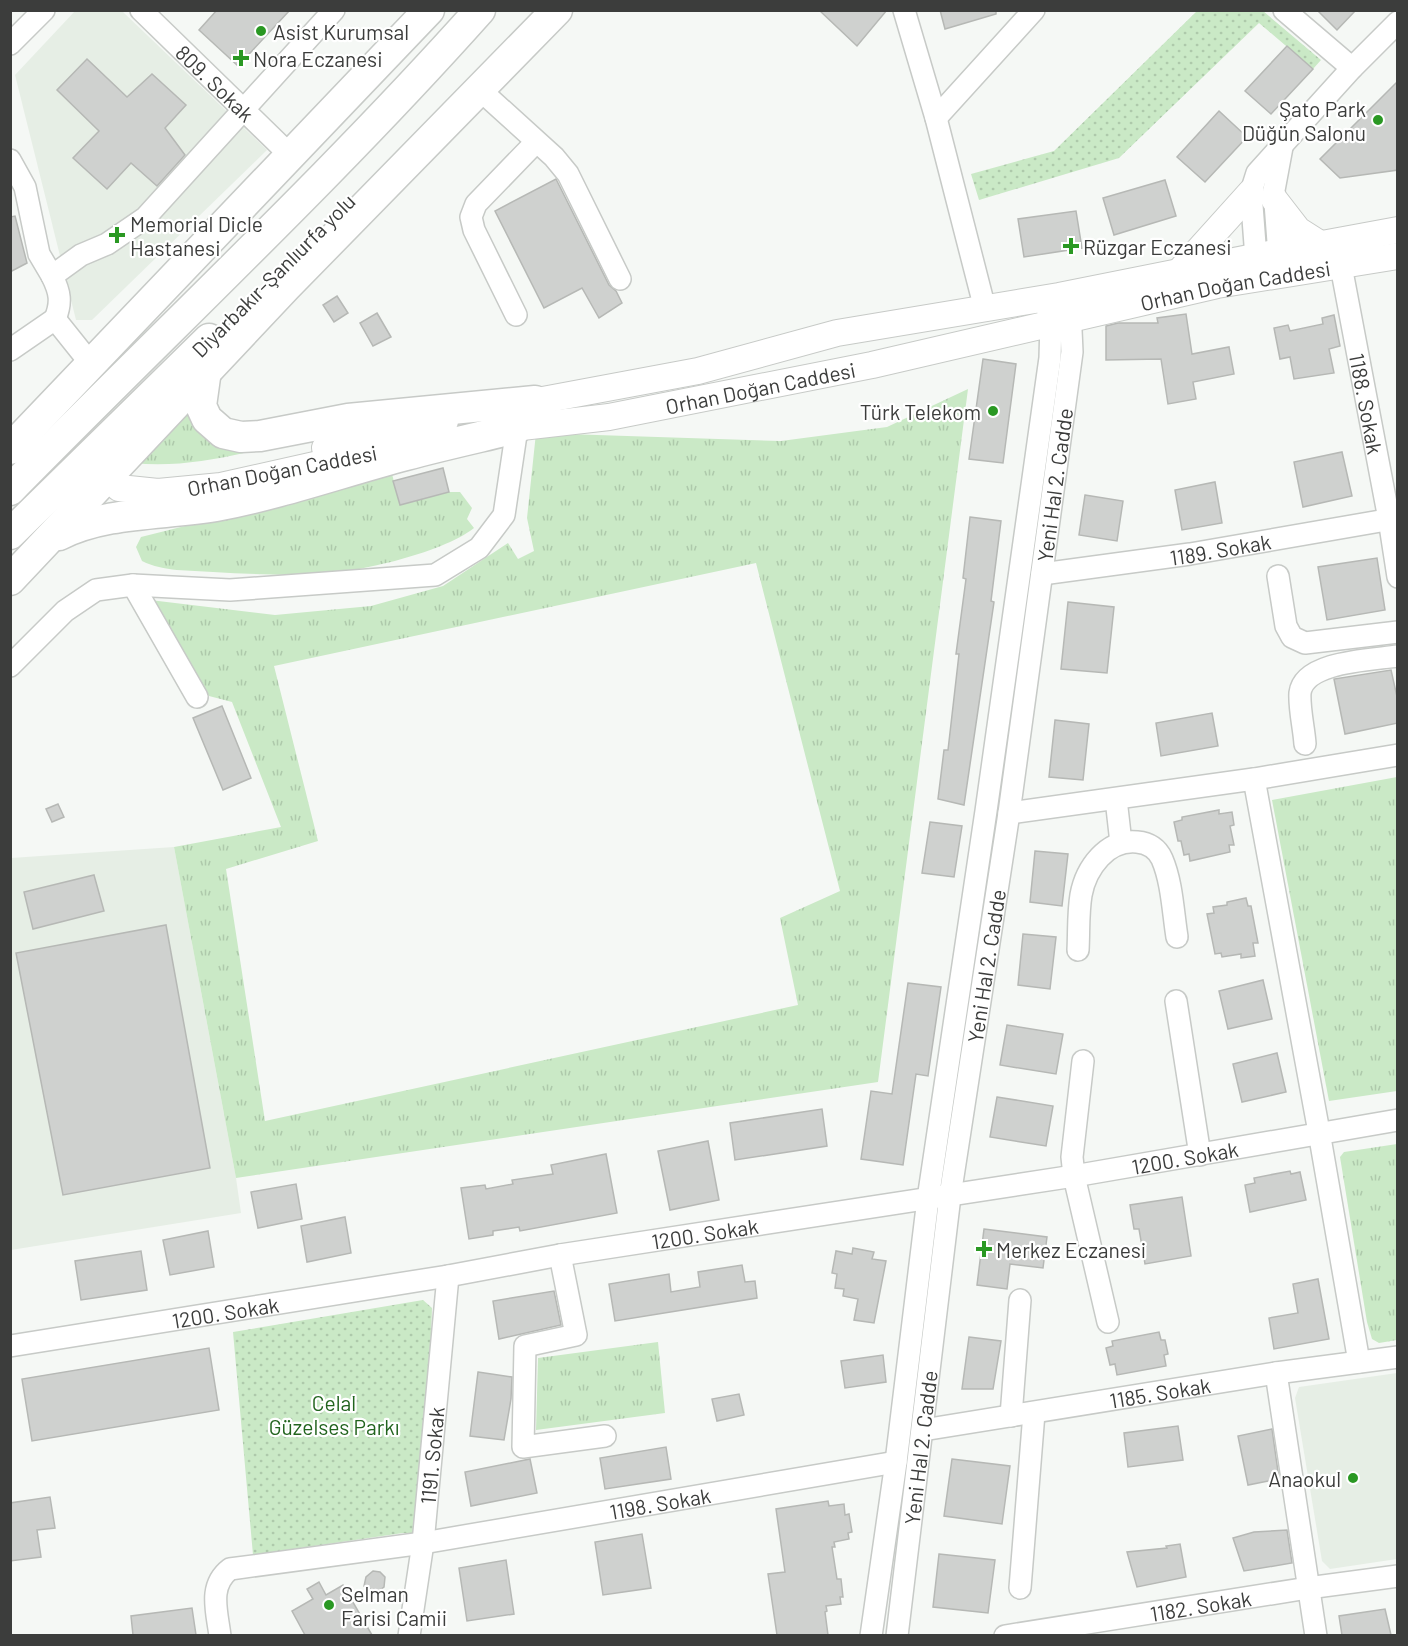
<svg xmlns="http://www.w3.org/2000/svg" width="1408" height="1646" viewBox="0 0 1408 1646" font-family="Barlow,sans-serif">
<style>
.built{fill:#e6eee5}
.grass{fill:url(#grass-tufts);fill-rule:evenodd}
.park{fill:url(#park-dots)}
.building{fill:#cfd1cf;stroke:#b6b8b5;stroke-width:1.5}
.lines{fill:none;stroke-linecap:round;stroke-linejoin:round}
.minor-casing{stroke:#c7cac7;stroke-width:24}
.major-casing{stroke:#c7cac7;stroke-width:28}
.highway-casing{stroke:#c7cac7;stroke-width:33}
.minor{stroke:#fff;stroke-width:21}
.major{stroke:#fff;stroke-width:26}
.highway{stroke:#fff;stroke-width:30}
.poi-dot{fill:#2a9823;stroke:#fff;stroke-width:2}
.labels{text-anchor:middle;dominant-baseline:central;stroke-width:4.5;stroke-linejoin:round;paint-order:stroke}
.poi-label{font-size:21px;fill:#3c3d3c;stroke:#fff;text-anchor:start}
.street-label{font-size:21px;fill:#3c3d3c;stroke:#fff}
.park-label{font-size:21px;fill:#22641e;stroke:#fff}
</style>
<defs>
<pattern id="grass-tufts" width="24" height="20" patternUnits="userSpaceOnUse" patternTransform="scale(1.5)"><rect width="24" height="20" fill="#cae9c6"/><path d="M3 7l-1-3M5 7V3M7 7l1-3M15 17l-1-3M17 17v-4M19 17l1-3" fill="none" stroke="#aec9ab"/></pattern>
<pattern id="park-dots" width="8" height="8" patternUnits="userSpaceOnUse" patternTransform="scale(1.5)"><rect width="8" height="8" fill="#cae9c6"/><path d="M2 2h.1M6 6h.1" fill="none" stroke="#aec9ab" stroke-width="1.8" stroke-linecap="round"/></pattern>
</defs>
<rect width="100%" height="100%" fill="#f5f8f5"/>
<!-- built -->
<g class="built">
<polygon points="75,11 122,11 267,150 92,320 76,320 15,75"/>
<polygon points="174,847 236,1178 241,1213 11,1250 11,858"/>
<polygon points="1397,1373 1397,1559 1330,1569 1322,1561 1295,1398 1299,1387"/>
</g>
<!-- grass -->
<g class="grass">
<path d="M968,389L878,1082L236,1178L174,847L281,827L232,702L209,696L150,600L275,615L371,606L443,586L508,543L518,559L534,551L527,518L536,433L781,441L887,427ZM756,563L840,891L780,918L798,1005L265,1121L226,869L318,841L274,666Z"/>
<path d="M187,408L215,442L244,453C208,461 171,467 133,463Z"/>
<path d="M392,474L400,505L449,492H460L472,508L467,519L474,528C441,554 351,574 309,575C277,575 245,574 213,572C189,570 164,572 142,561L136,547L141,537Z"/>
<polygon points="1397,777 1397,1091 1329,1101 1272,800"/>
<polygon points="1397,1144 1397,1340 1379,1343 1372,1339 1367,1322 1340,1157 1344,1152"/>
<polygon points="658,1342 665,1413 536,1430 538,1358"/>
</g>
<!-- park -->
<g class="park">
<polygon points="1197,11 1263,11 1321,60 1313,69 1259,23 1119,158 979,200 971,174 1054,151"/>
<polygon points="423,1300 432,1308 424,1535 403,1533 253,1555 233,1332"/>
</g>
<!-- building -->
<g class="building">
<polygon points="217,10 290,10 238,66 199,30"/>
<polygon points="819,10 887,10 857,46"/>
<polygon points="940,10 996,10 996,14 945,29"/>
<polygon points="1317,10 1356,10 1337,30"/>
<polygon points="1287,46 1313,69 1271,114 1245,91"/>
<polygon points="87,59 127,97 152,74 186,105 165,128 185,155 157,186 131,163 107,189 73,158 99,131 57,90"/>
<polygon points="1398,81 1398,170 1340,178 1320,159"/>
<polygon points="1219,111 1247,137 1205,182 1177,157"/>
<polygon points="556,179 609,285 616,291 622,303 599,318 582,288 544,308 495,211"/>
<polygon points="1165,180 1176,216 1114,235 1103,198"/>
<polygon points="1076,211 1082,248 1024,257 1018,219"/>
<polygon points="15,216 27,263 10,272 10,217"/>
<polygon points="337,296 348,313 334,322 323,305"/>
<polygon points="377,313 391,337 373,346 360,323"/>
<polygon points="1186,314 1192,354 1229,347 1234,374 1193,382 1196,399 1168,404 1161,359 1106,360 1106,326 1118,323 1158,323 1157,318"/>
<polygon points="1334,315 1340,346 1329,349 1334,373 1294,379 1290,357 1280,359 1274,328 1288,325 1290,331 1323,324 1322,318"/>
<polygon points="983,359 1016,364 1003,463 969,459"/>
<polygon points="1342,452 1352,496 1303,507 1294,462"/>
<polygon points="443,468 449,492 400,505 393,481"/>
<polygon points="1215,482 1222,523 1182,530 1175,490"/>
<polygon points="1085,495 1123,501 1117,541 1079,535"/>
<polygon points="970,517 1001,521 991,601 994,602 964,805 938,799 944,750 948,750 959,654 956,654 966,579 963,578"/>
<polygon points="1377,558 1385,610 1327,620 1318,567"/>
<polygon points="1068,602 1114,607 1107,673 1061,669"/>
<polygon points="1391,670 1398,701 1398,723 1345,734 1334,679"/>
<polygon points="222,706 251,778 223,790 193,718"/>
<polygon points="1212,713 1218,746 1161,756 1156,723"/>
<polygon points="1055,720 1089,724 1083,780 1049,777"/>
<polygon points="58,804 64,817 52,822 46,809"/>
<polygon points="1219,810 1219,814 1232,812 1234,825 1230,826 1234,845 1229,845 1230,852 1190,861 1189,854 1184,855 1181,841 1178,841 1174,822 1182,820 1182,817"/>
<polygon points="930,822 962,826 954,877 922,873"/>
<polygon points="1035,851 1068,854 1062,906 1030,902"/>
<polygon points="94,875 104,911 33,929 24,892"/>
<polygon points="1246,898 1248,906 1251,906 1258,943 1253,943 1255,956 1241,958 1241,954 1222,957 1221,953 1215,954 1207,914 1214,913 1213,907 1227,905 1227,902"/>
<polygon points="166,925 210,1168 63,1195 16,953"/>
<polygon points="1023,934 1056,937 1050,989 1018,985"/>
<polygon points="1263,980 1272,1019 1228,1029 1219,991"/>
<polygon points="908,983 941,987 928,1076 916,1074 903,1165 861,1159 871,1091 892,1094"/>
<polygon points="1007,1025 1063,1034 1056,1074 1000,1065"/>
<polygon points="1277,1053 1286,1092 1242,1102 1233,1064"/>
<polygon points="997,1097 1053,1106 1046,1146 990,1137"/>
<polygon points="822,1109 827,1146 735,1160 730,1123"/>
<polygon points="708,1141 719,1200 670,1210 658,1151"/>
<polygon points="606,1154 617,1213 520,1231 519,1227 493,1231 493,1235 469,1239 461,1188 485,1185 486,1189 513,1184 512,1180 553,1174 551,1165"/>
<polygon points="1290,1171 1291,1174 1300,1172 1306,1200 1250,1212 1245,1185 1255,1183 1254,1178"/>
<polygon points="296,1184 302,1219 258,1228 251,1192"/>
<polygon points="1182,1197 1191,1256 1145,1264 1139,1229 1134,1229 1130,1205"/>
<polygon points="345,1217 351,1253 307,1262 301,1226"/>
<polygon points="984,1229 1047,1237 1043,1268 1010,1264 1007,1289 977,1285"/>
<polygon points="208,1231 214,1267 170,1275 163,1240"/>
<polygon points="853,1248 874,1252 872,1259 886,1261 874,1323 854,1320 858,1299 843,1296 844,1289 835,1288 837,1274 832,1273 836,1251 852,1254"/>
<polygon points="141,1251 147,1290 81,1300 75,1261"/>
<polygon points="742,1265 745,1282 755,1281 757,1298 615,1321 609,1284 669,1274 671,1292 700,1287 698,1272"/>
<polygon points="1318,1279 1329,1339 1274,1349 1269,1318 1298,1313 1293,1284"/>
<polygon points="554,1291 561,1325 499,1339 493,1301"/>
<polygon points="1159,1332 1161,1340 1165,1340 1168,1354 1164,1355 1166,1366 1117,1375 1115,1364 1110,1365 1106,1348 1113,1346 1112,1341"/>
<polygon points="969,1337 1001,1341 993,1389 962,1389"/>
<polygon points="209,1348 219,1410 32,1441 22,1379"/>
<polygon points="883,1355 886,1382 845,1388 841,1361"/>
<polygon points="478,1372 512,1377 511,1399 504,1440 470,1436"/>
<polygon points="739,1394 744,1415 717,1421 712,1399"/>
<polygon points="1178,1426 1183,1460 1128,1467 1124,1433"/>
<polygon points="1272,1429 1279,1479 1248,1485 1238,1436"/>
<polygon points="666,1447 671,1479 605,1489 600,1458"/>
<polygon points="530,1459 537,1493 471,1506 465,1472"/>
<polygon points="952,1459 1010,1466 1002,1524 944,1516"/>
<polygon points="50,1497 55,1528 37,1530 41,1557 10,1561 10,1503"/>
<polygon points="828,1501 829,1506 844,1504 845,1515 849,1514 852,1532 848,1533 849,1539 834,1542 835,1547 832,1547 837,1579 841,1579 843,1597 840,1597 841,1604 826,1606 827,1611 825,1612 828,1635 777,1635 768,1574 785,1572 776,1509"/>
<polygon points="1287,1530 1292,1563 1244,1571 1233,1538 1254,1532"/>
<polygon points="642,1534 651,1588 603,1595 595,1542"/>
<polygon points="1180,1544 1186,1577 1137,1587 1127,1552 1167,1548 1166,1546"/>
<polygon points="939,1554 995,1560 988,1613 933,1607"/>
<polygon points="506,1560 514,1614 467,1621 459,1568"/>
<polygon points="373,1571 380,1572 385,1577 384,1587 378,1591 372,1590 364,1586 366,1577"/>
<polygon points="319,1582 326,1595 343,1585 372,1635 305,1635 292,1611 313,1599 307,1589"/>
<polygon points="192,1608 196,1635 133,1635 131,1616"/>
<polygon points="1385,1609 1391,1635 1342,1635 1339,1616"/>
</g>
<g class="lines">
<!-- minor casing -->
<g class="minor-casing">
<g id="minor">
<path id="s1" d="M141,10L290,155"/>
<polyline points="904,10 936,118 985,309"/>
<polyline points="1284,10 1352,68"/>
<polyline points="10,44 44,10"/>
<polyline points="479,89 554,157 568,174 620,279"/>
<polyline points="936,118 1034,10"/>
<polyline points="10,160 25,187 39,254 52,276"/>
<path id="s2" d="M1341,266L1389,519L1398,577"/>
<polyline points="1280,268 1274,190 1282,147"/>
<polyline points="1257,271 1251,192 1257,173 1352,68 1398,22"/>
<polyline points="516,315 474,230 471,217 476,204 536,142"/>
<path d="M55,319C62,302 60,292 52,276L81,255L107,244L145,218L334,10"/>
<polyline points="10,350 55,319 91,364"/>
<path id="s3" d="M1042,574L1190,554L1398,518"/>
<polyline points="1278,576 1286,626 1292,637 1305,643 1398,632"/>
<polyline points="133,585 197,697"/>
<polyline points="10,666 65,611 96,590 133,585 230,590 435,575 479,548 504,515 517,428"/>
<path d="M1305,744C1304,728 1299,709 1300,693C1304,661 1372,660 1398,656"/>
<polyline points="1254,779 1319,1132 1359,1362"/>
<polyline points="1116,799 1121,843"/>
<polyline points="1009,813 1254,779 1398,755"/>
<path d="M1078,950C1079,932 1078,913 1081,895C1086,868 1107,839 1137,842C1148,843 1157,848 1162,859C1172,882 1173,912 1177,937"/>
<polyline points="1176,1001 1200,1155"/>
<polyline points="1083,1061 1072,1157 1074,1176 1108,1322"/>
<polyline points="560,1255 576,1335 525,1346 523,1447 605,1436"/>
<path id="s4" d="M10,1346L448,1276L560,1255L1074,1176L1398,1120"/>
<polyline points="1276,1373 1316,1636"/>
<polyline points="1011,1416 1020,1300"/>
<path id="s5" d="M923,1430L1276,1373L1398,1357"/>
<polyline points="1020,1588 1034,1413"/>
<path id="s6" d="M220,1636C217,1611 208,1586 230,1569L423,1543L896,1462"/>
<path id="s7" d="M409,1636L423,1543L448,1276"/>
<polyline points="871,1636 896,1462 928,1199 986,811 1050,358 1051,322 1047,308"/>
<path id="s8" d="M897,1636L950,1196L1009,813L1072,352L1071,330L1063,305"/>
<path id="s9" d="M1005,1636L1308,1588L1398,1576"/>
</g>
</g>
<!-- major casing -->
<g class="major-casing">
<g id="major">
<polyline points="1274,199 1298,230 1320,244"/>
<polyline points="1179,272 1251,192"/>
<polyline points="516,405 698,371 837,333 1059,296 1279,252 1398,230"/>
<path id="s10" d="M497,430L609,417L872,365L1217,285L1398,256"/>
<polyline points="325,448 445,421"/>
<polyline points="119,488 158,492 221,486 355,456"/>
</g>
</g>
<!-- highway casing -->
<g class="highway-casing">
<g id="highway">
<polyline points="206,370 201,406 207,419 223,433 241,437 260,436 348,419 535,401"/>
<polyline points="10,449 429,10"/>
<path d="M10,490C167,330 331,177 480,10"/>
<polyline points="10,534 209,339"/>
<path d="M59,535C107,511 164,515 216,506C280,494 342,472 406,455C443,445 480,437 517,428"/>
<polyline points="10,580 286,287 557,10"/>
</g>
</g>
<!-- minor -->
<use href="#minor" class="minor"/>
<!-- major -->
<use href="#major" class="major"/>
<!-- highway -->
<use href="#highway" class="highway"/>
</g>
<!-- markers -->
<g class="poi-dot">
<circle cx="261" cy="31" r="6"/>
<path d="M238 49h6v6h6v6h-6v6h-6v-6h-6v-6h6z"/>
<circle cx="1378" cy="120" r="6"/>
<path d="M114 226h6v6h6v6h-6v6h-6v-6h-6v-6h6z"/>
<path d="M1068 237h6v6h6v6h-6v6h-6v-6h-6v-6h6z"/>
<circle cx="993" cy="411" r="6"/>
<path d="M981 1240h6v6h6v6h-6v6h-6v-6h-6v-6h6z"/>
<circle cx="1353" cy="1478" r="6"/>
<circle cx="329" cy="1605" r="6"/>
</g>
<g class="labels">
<!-- poi labels -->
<g class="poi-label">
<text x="273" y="31">Asist Kurumsal</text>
<text x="253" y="58">Nora Eczanesi</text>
<text x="1366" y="108" text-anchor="end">Şato Park<tspan x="1366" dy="24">Düğün Salonu</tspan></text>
<text x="130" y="223">Memorial Dicle<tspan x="130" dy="24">Hastanesi</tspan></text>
<text x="1083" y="246">Rüzgar Eczanesi</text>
<text x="981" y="411" text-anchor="end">Türk Telekom</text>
<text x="996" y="1249">Merkez Eczanesi</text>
<text x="1341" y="1478" text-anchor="end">Anaokul</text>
<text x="341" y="1593">Selman<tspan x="341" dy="24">Farisi Camii</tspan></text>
</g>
<!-- street labels -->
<g class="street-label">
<text stroke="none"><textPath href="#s1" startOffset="104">809. Sokak</textPath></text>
<text transform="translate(273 275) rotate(-45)">Diyarbakır-Şanlıurfa yolu</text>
<text stroke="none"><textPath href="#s10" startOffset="753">Orhan Doğan Caddesi</textPath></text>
<text stroke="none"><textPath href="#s10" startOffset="267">Orhan Doğan Caddesi</textPath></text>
<text stroke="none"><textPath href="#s2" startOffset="140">1188. Sokak</textPath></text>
<text transform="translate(282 470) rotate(-11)">Orhan Doğan Caddesi</text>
<text stroke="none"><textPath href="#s8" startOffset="1162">Yeni Hal 2. Cadde</textPath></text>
<text stroke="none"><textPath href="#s3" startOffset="180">1189. Sokak</textPath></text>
<text stroke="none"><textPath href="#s8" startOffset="676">Yeni Hal 2. Cadde</textPath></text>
<text stroke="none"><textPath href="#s4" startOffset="1190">1200. Sokak</textPath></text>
<text stroke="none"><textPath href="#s4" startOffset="704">1200. Sokak</textPath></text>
<text stroke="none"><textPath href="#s4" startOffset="218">1200. Sokak</textPath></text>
<text stroke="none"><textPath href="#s5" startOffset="240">1185. Sokak</textPath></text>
<text stroke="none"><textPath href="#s8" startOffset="190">Yeni Hal 2. Cadde</textPath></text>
<text stroke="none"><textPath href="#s7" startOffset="182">1191. Sokak</textPath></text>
<text stroke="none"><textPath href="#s6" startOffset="507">1198. Sokak</textPath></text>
<text stroke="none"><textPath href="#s9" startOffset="198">1182. Sokak</textPath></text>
</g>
<!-- park labels -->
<g class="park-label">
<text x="334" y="1402">Celal<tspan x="334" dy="24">Güzelses Parkı</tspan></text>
</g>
</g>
<!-- border -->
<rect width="1408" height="1646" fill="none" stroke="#3c3d3c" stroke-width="24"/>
</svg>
